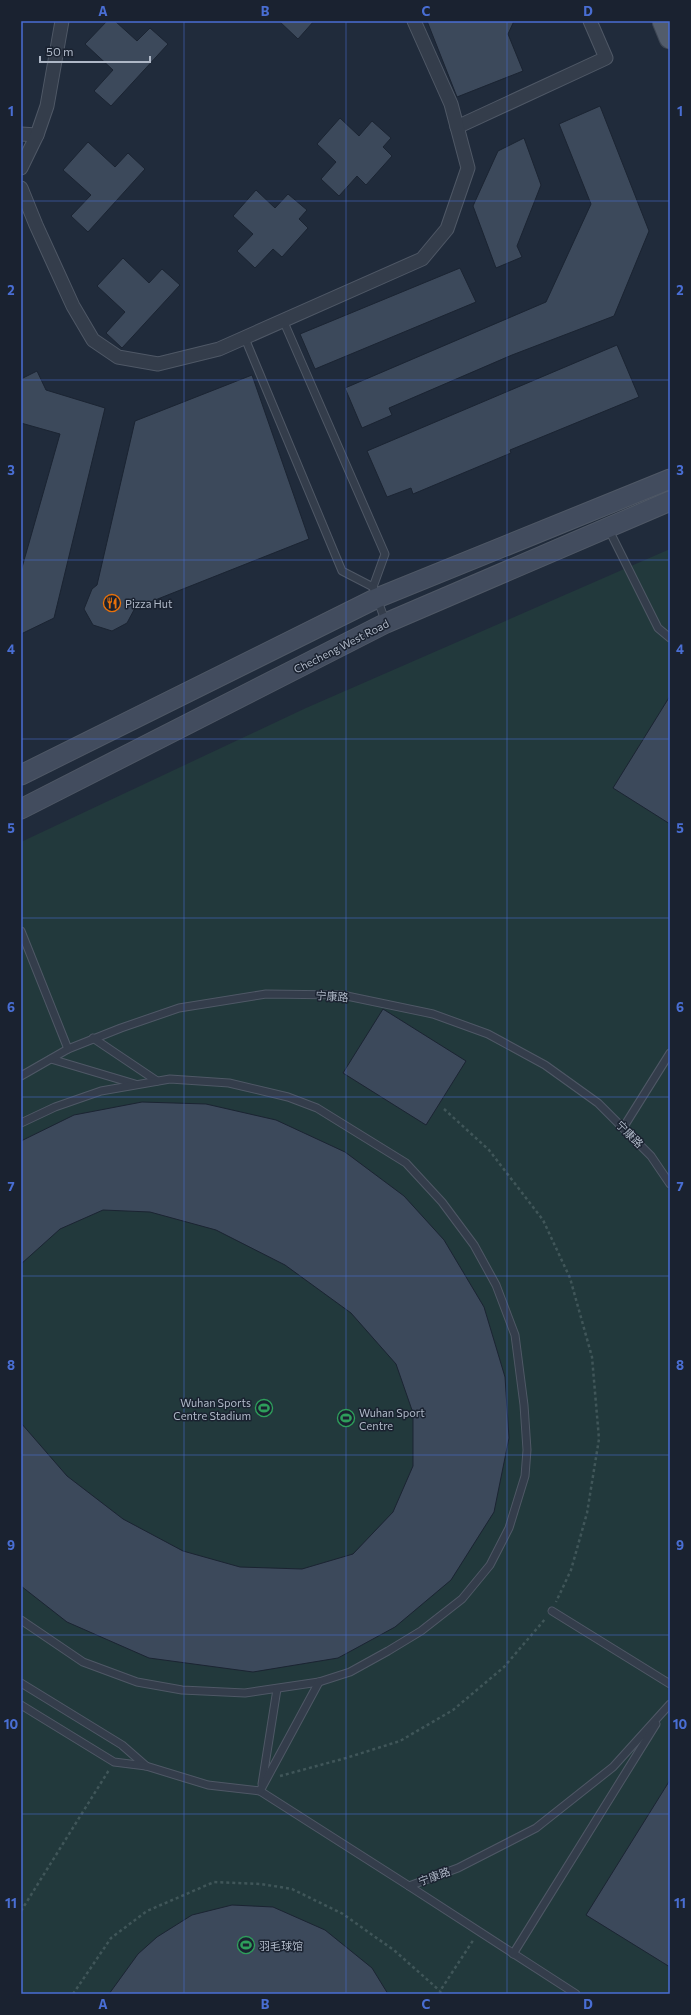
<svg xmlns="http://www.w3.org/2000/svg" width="691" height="2015" viewBox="0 0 691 2015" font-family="Commissioner,'Noto Sans SC',sans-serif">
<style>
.green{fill:#22393c}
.building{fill:#3c495b;stroke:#1b2432}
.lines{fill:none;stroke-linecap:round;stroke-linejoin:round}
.service-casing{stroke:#4f5866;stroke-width:9}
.minor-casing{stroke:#4f5866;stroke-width:15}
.secondary-casing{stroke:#4f5866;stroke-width:21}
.primary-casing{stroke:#3d4654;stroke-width:23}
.path{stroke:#405659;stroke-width:2.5;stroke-dasharray:3 3;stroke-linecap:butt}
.service{stroke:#343d4b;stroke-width:7}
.minor{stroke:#343d4b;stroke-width:13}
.secondary{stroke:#424c5e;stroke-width:19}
.primary{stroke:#525c6b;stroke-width:21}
.grid{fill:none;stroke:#496ed3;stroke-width:1;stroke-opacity:0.55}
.labels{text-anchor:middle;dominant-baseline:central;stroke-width:3;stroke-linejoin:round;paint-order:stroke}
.poi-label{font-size:11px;fill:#afb8c7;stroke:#1a2230;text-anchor:start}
.street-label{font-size:11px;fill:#afb8c7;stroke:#1a2230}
.neatline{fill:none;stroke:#496ed3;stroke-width:1.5}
.grid-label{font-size:13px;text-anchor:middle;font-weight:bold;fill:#496ed3}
</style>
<rect width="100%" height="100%" fill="#202b3b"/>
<!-- green -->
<polygon class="green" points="670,549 670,1994 21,1994 21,842 306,708"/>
<!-- building -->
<g class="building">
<polygon points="107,21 115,21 137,41 150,28 168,44 111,106 94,91 113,70 85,44"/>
<polygon points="279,21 314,21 298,39"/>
<polygon points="427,21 514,21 508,34 523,71 457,97"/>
<polygon points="600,106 649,231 614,316 512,355 389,408 392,415 362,428 345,388 546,302 591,204 559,124"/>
<polygon points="340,118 359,136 372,121 391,138 383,147 392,156 366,185 357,176 339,196 321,179 336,162 317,144"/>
<polygon points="524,138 541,185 517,246 522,257 496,268 473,206 498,151"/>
<polygon points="88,142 115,167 128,153 145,169 88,232 71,216 91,195 63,170"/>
<polygon points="256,190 275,208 288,194 307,210 299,219 308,228 282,257 273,249 255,268 237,251 253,234 233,216"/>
<polygon points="123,258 149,283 162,269 180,285 122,348 106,333 125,312 97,286"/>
<polygon points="460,268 476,302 315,369 300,334"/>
<polygon points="617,345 639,397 510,450 511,453 413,494 411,488 387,497 367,451"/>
<polygon points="37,371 46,390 105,408 54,618 21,634 21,571 60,434 21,423 21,379"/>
<polygon points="252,375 309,539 135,608 127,623 112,631 93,625 84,609 92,589 97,585 135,421"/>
<polygon points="670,696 670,824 613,788"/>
<polygon points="383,1009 466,1061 426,1125 343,1073"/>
<polygon points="142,1102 206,1104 276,1120 345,1152 404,1196 444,1240 484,1307 505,1377 509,1438 494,1512 451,1580 395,1627 338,1658 253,1672 149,1658 67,1622 21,1586 21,1423 67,1476 123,1519 183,1551 240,1567 302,1569 353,1554 393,1512 413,1466 413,1413 396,1364 351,1313 285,1265 216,1230 150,1212 103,1210 60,1229 21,1264 21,1141 74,1115"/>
<polygon points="670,1780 670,1967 586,1915"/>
<polygon points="232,1905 273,1907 325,1930 372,1968 388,1994 109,1994 138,1954 157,1937 192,1915"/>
</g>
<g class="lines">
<!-- service casing -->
<g class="service-casing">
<g id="service">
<polyline points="283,320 385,554 373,587"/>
<polyline points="244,336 342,571 373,587 386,623"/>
<polyline points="608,528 658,628 670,638"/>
<polyline points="21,931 68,1049 121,1028 179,1008 266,994 342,995 433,1014 488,1034 545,1065 598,1103 651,1156 670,1184"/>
<polyline points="93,1038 157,1081"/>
<polyline points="51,1059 135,1084"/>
<polyline points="21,1076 68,1049"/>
<polyline points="21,1123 55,1107 101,1091 170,1079 229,1083 288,1097 317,1108 406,1163 442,1202 474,1245 496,1285 515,1335 524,1405 527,1450 525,1476 509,1528 490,1565 462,1599 421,1631 388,1651 350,1672 319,1682 245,1693 182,1690 137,1682 83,1662 21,1620"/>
<polyline points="623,1128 670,1053"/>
<polyline points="552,1611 670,1684"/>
<polyline points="21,1683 122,1745 146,1766"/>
<polyline points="21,1705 114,1762 146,1766 208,1785 260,1791 409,1886 458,1868 536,1828 613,1767 670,1704"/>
<polyline points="262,1784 277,1689"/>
<polyline points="260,1791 319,1682"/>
<polyline points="409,1886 576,1994"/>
<polyline points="513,1954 656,1724"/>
</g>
</g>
<!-- minor casing -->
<g class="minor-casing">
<g id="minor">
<polyline points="457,127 606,58 590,21"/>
<polyline points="21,134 37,135"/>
<polyline points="21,168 37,135 47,106 62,21"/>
<polyline points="21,188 36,225 73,306 93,340 118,357 158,364 219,349 422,259 447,229 468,168 451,104 414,21"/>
</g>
</g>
<!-- secondary casing -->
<g class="secondary-casing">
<g id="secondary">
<polyline points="21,775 377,598 670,479"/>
<polyline points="21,809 386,623 670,501"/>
</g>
</g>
<!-- primary casing -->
<g class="primary-casing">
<polyline id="primary" points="663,21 670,38"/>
</g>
<!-- path -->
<g class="path">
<polyline points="444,1109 489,1150 543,1220 570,1278 592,1357 599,1439 587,1513 571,1570 556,1602"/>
<polyline points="280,1776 346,1758 400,1741 453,1710 504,1667 546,1618"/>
<polyline points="21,1911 109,1770"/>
<polyline points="73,1994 111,1938 147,1911 214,1882 261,1884 292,1889 343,1914 395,1951 440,1991"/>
<polyline points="441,1994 440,1991 474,1939"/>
</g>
<!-- service -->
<use href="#service" class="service"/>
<!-- minor -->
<use href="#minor" class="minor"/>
<!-- secondary -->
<use href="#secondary" class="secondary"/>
<!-- primary -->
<use href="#primary" class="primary"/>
</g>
<!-- grid -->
<path class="grid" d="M184,21V1994M346,21V1994M507,21V1994M21,201H670M21,380H670M21,560H670M21,739H670M21,918H670M21,1097H670M21,1276H670M21,1455H670M21,1635H670M21,1814H670"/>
<!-- icons -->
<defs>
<g id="restaurant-ring" transform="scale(0.9)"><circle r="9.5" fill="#1a2230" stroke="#e8710a" stroke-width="1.5"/><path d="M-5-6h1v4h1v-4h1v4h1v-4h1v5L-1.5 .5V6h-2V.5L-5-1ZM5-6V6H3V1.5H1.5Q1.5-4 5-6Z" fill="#e8710a"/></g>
<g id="stadium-ring" transform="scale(0.9)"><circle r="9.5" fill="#1a2230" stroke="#2e9e5b" stroke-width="1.5"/><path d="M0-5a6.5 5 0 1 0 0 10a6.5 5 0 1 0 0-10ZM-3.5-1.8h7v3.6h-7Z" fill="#2e9e5b"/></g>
</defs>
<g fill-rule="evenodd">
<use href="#restaurant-ring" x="112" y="603"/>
<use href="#stadium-ring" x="264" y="1408"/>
<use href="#stadium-ring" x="346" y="1418"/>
<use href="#stadium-ring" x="246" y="1945"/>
</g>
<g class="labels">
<!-- poi labels -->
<g class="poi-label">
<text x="125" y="603">Pizza Hut</text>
<text x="251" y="1402" text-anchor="end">Wuhan Sports<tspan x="251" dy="13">Centre Stadium</tspan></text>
<text x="359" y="1412">Wuhan Sport<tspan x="359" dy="13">Centre</tspan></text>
<text x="259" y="1945">羽毛球馆</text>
</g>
<!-- street labels -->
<g class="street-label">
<text transform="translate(341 646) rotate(-27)">Checheng West Road</text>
<text transform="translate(332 996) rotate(4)">宁康路</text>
<text transform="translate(630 1134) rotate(45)">宁康路</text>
<text transform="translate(434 1876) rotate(-20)">宁康路</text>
</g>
</g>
<!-- border -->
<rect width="691" height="2015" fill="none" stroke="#1a2230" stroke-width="44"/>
<!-- scale -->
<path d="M40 56v6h110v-6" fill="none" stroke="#afb8c7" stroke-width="2"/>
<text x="46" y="56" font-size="12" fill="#afb8c7" stroke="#1a2230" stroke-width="3" paint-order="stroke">50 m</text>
<rect x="22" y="22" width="647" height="1971" class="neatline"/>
<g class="grid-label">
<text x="103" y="16">A</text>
<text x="265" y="16">B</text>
<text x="426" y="16">C</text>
<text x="588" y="16">D</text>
<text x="11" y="116">1</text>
<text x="680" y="116">1</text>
<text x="11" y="295">2</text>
<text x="680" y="295">2</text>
<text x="11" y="475">3</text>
<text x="680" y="475">3</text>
<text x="11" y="654">4</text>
<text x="680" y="654">4</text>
<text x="11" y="833">5</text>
<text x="680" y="833">5</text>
<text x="11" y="1012">6</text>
<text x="680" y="1012">6</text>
<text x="11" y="1191">7</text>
<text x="680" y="1191">7</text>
<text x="11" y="1370">8</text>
<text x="680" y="1370">8</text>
<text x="11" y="1550">9</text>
<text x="680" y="1550">9</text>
<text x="11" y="1729">10</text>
<text x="680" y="1729">10</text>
<text x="11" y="1908">11</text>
<text x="680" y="1908">11</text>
<text x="103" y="2009">A</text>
<text x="265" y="2009">B</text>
<text x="426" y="2009">C</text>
<text x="588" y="2009">D</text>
</g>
</svg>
